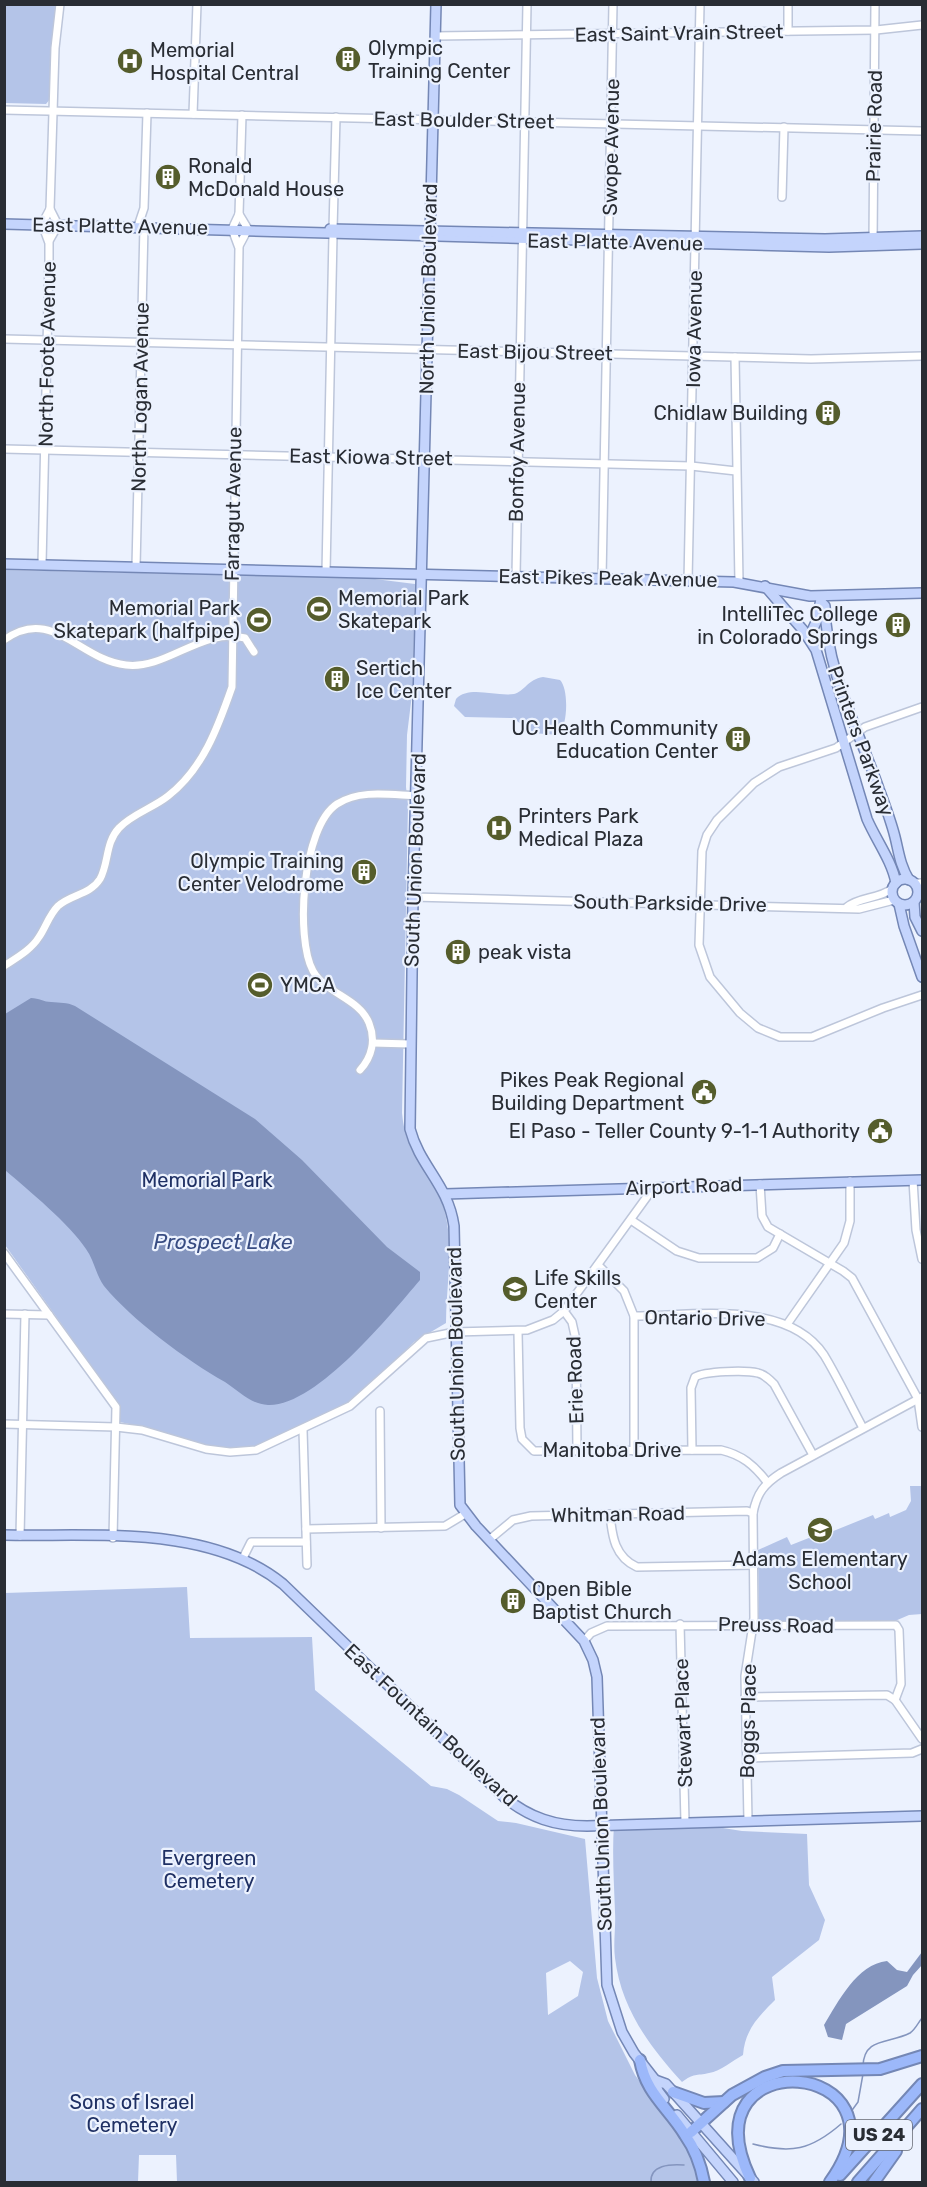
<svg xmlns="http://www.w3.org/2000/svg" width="927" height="2187" viewBox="0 0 927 2187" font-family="Rubik,sans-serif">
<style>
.green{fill:#b4c4e8;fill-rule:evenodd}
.water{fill:#8495be}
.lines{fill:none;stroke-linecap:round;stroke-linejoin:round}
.stream{stroke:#8495be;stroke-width:1.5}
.minor-casing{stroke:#bdc6da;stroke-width:10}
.major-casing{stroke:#7487b5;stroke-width:12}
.highway-casing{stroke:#7487b5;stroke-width:14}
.minor{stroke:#fff;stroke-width:7}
.major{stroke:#c4d4fc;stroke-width:9}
.highway{stroke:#9cb8fa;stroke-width:10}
.labels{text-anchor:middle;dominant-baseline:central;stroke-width:4.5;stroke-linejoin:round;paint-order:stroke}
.shield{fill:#ecf2fe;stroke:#646871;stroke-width:1.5}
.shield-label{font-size:18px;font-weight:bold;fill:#292d34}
.street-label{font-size:20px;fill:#292d34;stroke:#ecf2fe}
.poi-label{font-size:20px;fill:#292d34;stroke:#ecf2fe;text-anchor:start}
.park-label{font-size:20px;fill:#1f3064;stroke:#ecf2fe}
.water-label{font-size:21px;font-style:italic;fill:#384c82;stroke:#ecf2fe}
</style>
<rect width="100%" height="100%" fill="#ecf2fe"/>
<!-- green -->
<g class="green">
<polygon points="5,5 57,5 51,48 50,99 46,104 5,103"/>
<path d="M5,570L367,578L415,584L413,686L407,735L406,787L408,805L402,1113C406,1159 431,1169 443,1206C455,1243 446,1285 446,1323L414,1342L362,1393L346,1404L255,1447C210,1458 163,1430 120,1422L117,1402L5,1245Z"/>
<path d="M543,677L560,680C569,689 568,727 558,735L533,733L513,718L465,717L454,706L456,699C469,685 496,697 514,694C524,692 528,679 543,677Z"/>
<polygon points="910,1486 922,1486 922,1614 909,1615 895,1621 784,1624 759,1622 758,1550 787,1537 791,1545 824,1532 826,1534 873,1515 875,1519 889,1513 890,1517 906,1510 911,1501"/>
<path d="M187,1587L190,1638L312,1637L315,1690L431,1786L447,1789L459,1795L498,1821L516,1823L585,1839L597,1978L608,2021L635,2075L689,2148L700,2182H177L176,2155H139L138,2182H5V1593ZM570,1961L583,1972L578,1996L548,2015L546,1973Z"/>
<path d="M685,1822L742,1831L807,1834L809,1885L825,1920L819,1940L772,1977L775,2000C758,2017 745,2030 743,2055C732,2061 721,2071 709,2073C696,2076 694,2073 682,2082C649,2046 621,2008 615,1958C613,1943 616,1927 615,1912C614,1882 612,1854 614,1824Z"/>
</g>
<!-- water -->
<g class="water">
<path d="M31,998C39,998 44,1002 51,1002C61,1003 66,1002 75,1006L255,1119L302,1160L387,1247L420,1272V1280C391,1314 316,1407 268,1405C250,1404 239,1391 225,1382C186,1360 132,1320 104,1286C96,1275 94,1260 86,1249C70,1224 28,1190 5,1170V1014Z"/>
<path d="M922,1952V1965L913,1975L907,1986L846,2024L842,2040L828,2037L824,2025C838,2002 857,1964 887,1961L897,1970L907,1972Z"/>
</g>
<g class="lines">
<!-- stream -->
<g class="stream">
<path d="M863,2066C864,2037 889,2044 910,2033C915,2030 918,2023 922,2018"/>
<polyline points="850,2113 858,2102 863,2074"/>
<path d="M753,2144C791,2154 811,2150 841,2124"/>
<path d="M651,2182C650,2165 670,2164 684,2165"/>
</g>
<!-- minor casing -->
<g class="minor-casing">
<g id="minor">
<polyline points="788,4 788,31"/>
<polyline points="435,36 876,30 922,25"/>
<polyline points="4,110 922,131"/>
<polyline points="193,114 197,4"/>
<polyline points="782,197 784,127"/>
<polyline points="138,226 144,208 147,113"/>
<polyline points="333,229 336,117"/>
<polyline points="49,241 58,225 50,209"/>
<polyline points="873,242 875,4"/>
<polyline points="239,246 248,229 239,214"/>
<polyline points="4,339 811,359 922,356"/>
<polyline points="735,357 739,582"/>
<polyline points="4,449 691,466 736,471"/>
<polyline points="42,564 49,260 49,243 42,224 50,209 55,48 60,4"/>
<polyline points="136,567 144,226"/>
<polyline points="326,572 333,235"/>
<polyline points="516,576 527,4"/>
<polyline points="602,578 613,4"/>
<polyline points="688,581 700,4"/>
<path d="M4,640C52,605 79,660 126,665C167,670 202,627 245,638L254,652"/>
<polyline points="922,707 865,727 836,748 779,767 754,783 717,820 707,835 702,851 699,945 710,977 740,1013 758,1028 780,1037 812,1037 883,1008 922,995"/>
<polyline points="915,883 922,883"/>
<polyline points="918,895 922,890"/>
<polyline points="413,897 859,909 894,900"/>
<path d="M847,907C859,897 878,899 892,889"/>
<path d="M4,966C16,958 31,950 39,937C46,927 49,915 58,906C71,894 90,895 100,879C109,863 105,843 119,828C132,814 153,808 168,796C203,769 218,727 232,687L239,248L232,229L239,214L242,115"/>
<polyline points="373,1043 410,1044"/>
<path d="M360,1070C372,1057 376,1040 369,1023C359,998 326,994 313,971C295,938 302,827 337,804C360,789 391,795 417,796"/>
<polyline points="913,1180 916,1230 922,1259"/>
<polyline points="760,1184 762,1216 768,1227 843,1271 852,1278 918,1399 922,1427"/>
<polyline points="631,1220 677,1251 699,1258 757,1258 773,1248 780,1234"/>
<polyline points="4,1253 116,1407 113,1538"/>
<polyline points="598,1265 624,1291 634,1316 634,1451"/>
<polyline points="564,1311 572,1322 576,1340 577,1451"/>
<polyline points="4,1314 49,1315"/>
<path d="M634,1316C692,1316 787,1299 824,1355C838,1378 850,1404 863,1428"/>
<polyline points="788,1323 844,1243 850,1221 850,1181"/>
<path d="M518,1332L520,1428L522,1439L534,1451L721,1450C742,1455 754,1465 767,1482"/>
<polyline points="380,1411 381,1528"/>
<polyline points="4,1424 116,1427 142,1430 206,1449 230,1452 256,1450 350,1406 426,1338 455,1332 527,1330 553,1320 564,1311 654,1187"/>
<polyline points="303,1430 307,1565"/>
<path d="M692,1450L691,1388L695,1377C705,1371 746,1370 758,1373C765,1375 769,1379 774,1384L813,1455"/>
<path d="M610,1514C612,1537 615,1557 637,1567L755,1565"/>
<polyline points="306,1529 445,1526 465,1514"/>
<polyline points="20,1536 25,1314"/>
<polyline points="489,1540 513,1520 531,1516 747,1511 753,1513"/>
<polyline points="243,1558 251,1542 306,1542"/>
<polyline points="680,1624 685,1822"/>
<polyline points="584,1641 591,1633 607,1626 896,1625 899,1630 901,1684 895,1700"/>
<polyline points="745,1697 887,1695 895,1700 922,1739"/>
<polyline points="747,1758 912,1753 922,1749"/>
<path d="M748,1820L745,1676L754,1618L753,1513C757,1493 764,1484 781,1473L922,1397"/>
</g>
</g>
<!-- major casing -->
<g class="major-casing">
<g id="major">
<path d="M436,4L413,897L410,1129C420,1167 448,1184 454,1226L460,1505L476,1526L584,1641L593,1660L597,1677L607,1985L622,2032L634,2053L655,2080L658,2091L664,2099"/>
<polyline points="4,224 829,247 922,244"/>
<polyline points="330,229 825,239 922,236"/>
<polyline points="4,564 734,582 810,596 922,593"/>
<path d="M765,586L803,630L816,650L867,819C876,840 892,861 896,883"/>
<path d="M821,602L825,606C826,671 858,728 879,789C885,805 891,821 895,837C899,853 900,865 909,880"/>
<polyline points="813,641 811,633 817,620 821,599"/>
<circle cx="905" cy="892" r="13"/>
<polyline points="914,902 915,917 922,931"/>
<polyline points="899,904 904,926 922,977"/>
<polyline points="445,1194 922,1180"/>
<path d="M4,1535C95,1537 209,1524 283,1584L504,1797C530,1818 555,1826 587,1826L922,1816"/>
<polyline points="655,2080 666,2084 754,2182"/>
<polyline points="677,2115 733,2182"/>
</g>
</g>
<!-- highway casing -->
<g class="highway-casing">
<g id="highway">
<path d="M640,2060C646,2094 668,2107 685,2135C695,2149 701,2166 704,2182"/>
<polyline points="673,2092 704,2103 724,2102"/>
<polyline points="691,2132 732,2095 765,2077 783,2071 880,2069 922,2056"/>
<polyline points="840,2175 922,2084"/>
<path d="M750,2178C684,2039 918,2059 830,2182"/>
<polyline points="858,2182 922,2109"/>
<polyline points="874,2182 896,2151"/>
</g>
</g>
<!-- minor -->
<use href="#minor" class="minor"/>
<!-- major -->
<use href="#major" class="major"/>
<!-- highway -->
<use href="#highway" class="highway"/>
</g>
<!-- icons -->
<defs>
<g id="building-disc" transform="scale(1.35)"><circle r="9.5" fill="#555d2c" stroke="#ecf2fe"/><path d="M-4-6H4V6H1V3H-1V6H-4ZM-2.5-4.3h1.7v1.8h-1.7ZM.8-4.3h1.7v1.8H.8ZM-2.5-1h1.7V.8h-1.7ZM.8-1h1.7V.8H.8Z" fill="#fff"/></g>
<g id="hospital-disc" transform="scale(1.35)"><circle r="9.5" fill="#555d2c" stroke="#ecf2fe"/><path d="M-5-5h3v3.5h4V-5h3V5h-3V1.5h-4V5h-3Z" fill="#fff"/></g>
<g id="stadium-disc" transform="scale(1.35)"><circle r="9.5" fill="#555d2c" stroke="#ecf2fe"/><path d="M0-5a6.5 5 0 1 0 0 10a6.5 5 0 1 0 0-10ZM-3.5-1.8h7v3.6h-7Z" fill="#fff"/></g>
<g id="civic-disc" transform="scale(1.35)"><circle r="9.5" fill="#555d2c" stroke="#ecf2fe"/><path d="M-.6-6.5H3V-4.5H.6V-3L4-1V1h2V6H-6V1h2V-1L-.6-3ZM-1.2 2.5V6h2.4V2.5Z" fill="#fff"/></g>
<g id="school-disc" transform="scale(1.35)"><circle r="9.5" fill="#555d2c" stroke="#ecf2fe"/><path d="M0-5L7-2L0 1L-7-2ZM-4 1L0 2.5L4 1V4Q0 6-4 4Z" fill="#fff"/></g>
</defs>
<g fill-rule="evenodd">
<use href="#building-disc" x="348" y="59"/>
<use href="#hospital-disc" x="130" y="61"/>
<use href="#building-disc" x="168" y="177"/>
<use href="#building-disc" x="828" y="413"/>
<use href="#stadium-disc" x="319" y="609"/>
<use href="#stadium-disc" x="259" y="620"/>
<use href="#building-disc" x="898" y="625"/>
<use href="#building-disc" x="337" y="679"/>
<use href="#building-disc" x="738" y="739"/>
<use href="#hospital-disc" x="499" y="828"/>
<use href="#building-disc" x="364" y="872"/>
<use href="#building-disc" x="458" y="952"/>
<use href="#stadium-disc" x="260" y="985"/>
<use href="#civic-disc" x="704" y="1092"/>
<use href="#civic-disc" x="880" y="1131"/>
<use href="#school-disc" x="515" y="1289"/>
<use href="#school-disc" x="820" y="1530"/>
<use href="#building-disc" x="513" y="1601"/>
</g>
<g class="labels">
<!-- shield labels -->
<rect class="shield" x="846" y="2120" width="66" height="30" rx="4.5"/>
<g class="shield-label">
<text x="879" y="2135">US 24</text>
</g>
<!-- street labels -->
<g class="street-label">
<text transform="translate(679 33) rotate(-1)">East Saint Vrain Street</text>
<text transform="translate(464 120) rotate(1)">East Boulder Street</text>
<text transform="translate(874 126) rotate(-89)">Prairie Road</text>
<text transform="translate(611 147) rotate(-89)">Swope Avenue</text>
<text transform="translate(120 226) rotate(1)">East Platte Avenue</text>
<text transform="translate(615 242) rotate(1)">East Platte Avenue</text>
<text transform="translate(428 289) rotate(-89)">North Union Boulevard</text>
<text transform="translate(694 329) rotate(-89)">Iowa Avenue</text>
<text transform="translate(535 352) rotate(1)">East Bijou Street</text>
<text transform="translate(47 354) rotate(-89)">North Foote Avenue</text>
<text transform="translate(140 397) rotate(-89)">North Logan Avenue</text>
<text transform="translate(517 452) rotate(-89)">Bonfoy Avenue</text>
<text transform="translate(371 457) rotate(1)">East Kiowa Street</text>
<text transform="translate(233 504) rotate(-89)">Farragut Avenue</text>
<text transform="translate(608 578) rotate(1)">East Pikes Peak Avenue</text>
<text transform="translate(861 741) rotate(70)">Printers Parkway</text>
<text transform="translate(415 860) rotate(-88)">South Union Boulevard</text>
<text transform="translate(670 903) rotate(1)">South Parkside Drive</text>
<text transform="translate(684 1186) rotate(-2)">Airport Road</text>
<text transform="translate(705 1318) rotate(1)">Ontario Drive</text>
<text transform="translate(456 1354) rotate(-91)">South Union Boulevard</text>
<text transform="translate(575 1380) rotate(-92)">Erie Road</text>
<text x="612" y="1450">Manitoba Drive</text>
<text transform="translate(618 1514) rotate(-1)">Whitman Road</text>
<text transform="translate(776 1625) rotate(1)">Preuss Road</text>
<text transform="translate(748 1721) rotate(-89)">Boggs Place</text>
<text transform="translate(683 1723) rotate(-92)">Stewart Place</text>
<text transform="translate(431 1725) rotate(43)">East Fountain Boulevard</text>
<text transform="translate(601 1824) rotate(-92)">South Union Boulevard</text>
</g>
<!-- poi labels -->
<g class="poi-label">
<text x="368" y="48">Olympic<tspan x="368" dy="23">Training Center</tspan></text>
<text x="150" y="50">Memorial<tspan x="150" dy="23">Hospital Central</tspan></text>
<text x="188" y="166">Ronald<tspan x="188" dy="23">McDonald House</tspan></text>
<text x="808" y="413" text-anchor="end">Chidlaw Building</text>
<text x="338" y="598">Memorial Park<tspan x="338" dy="23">Skatepark</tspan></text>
<text x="240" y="608" text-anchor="end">Memorial Park<tspan x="240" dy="23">Skatepark (halfpipe)</tspan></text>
<text x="878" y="614" text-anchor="end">IntelliTec College<tspan x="878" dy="23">in Colorado Springs</tspan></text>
<text x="356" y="668">Sertich<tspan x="356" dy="23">Ice Center</tspan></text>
<text x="718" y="728" text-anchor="end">UC Health Community<tspan x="718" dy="23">Education Center</tspan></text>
<text x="518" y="816">Printers Park<tspan x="518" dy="23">Medical Plaza</tspan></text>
<text x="344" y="861" text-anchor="end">Olympic Training<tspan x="344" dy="23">Center Velodrome</tspan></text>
<text x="478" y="952">peak vista</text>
<text x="280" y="985">YMCA</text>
<text x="684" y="1080" text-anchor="end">Pikes Peak Regional<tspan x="684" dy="23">Building Department</tspan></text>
<text x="860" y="1131" text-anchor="end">El Paso - Teller County 9-1-1 Authority</text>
<text x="534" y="1278">Life Skills<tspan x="534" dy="23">Center</tspan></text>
<text x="820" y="1559" text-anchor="middle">Adams Elementary<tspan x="820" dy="23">School</tspan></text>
<text x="532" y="1589">Open Bible<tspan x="532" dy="23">Baptist Church</tspan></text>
</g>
<!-- park labels -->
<g class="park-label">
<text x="207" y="1180">Memorial Park</text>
<text x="209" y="1858">Evergreen<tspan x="209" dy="23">Cemetery</tspan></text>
<text x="132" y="2102">Sons of Israel<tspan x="132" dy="23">Cemetery</tspan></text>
</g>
<!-- water labels -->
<g class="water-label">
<text x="223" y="1241">Prospect Lake</text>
</g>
</g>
<!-- border -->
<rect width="927" height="2187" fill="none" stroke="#292d34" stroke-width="12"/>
</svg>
